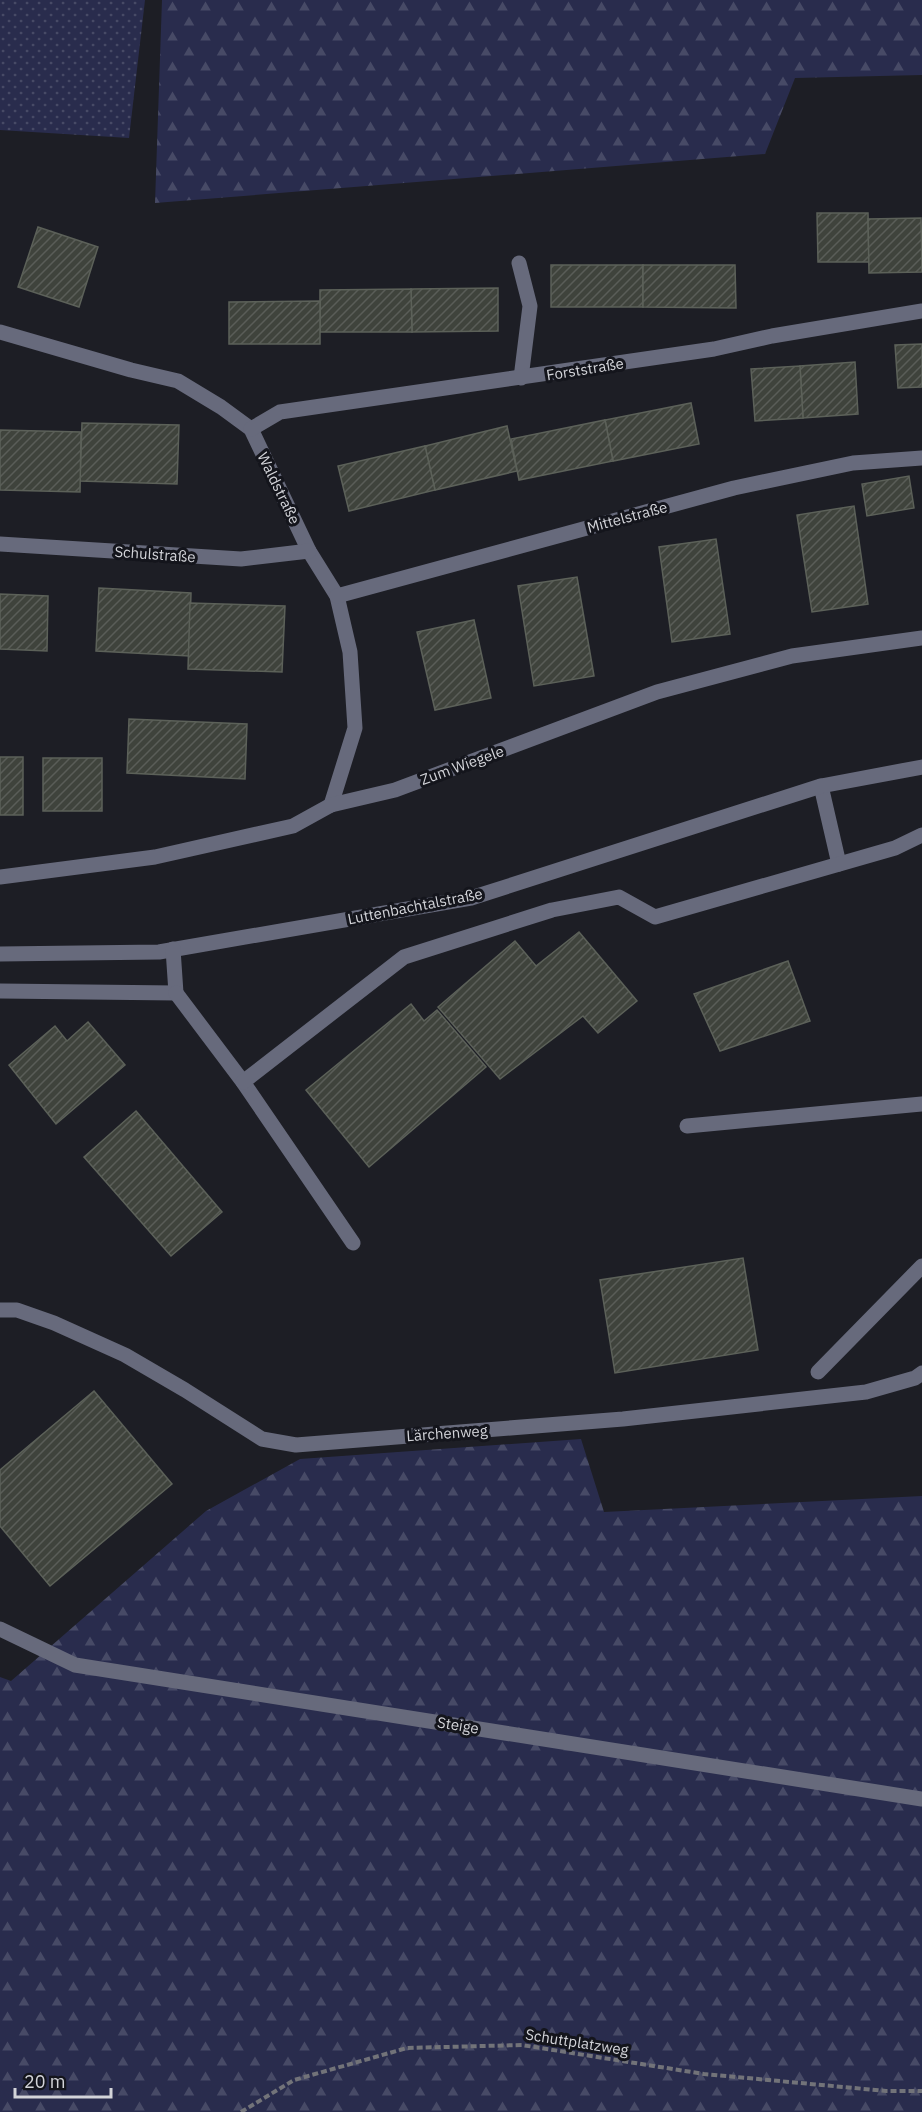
<svg xmlns="http://www.w3.org/2000/svg" width="922" height="2112" viewBox="0 0 922 2112" font-family="'IBM Plex Sans',sans-serif">
<style>
.green{fill:url(#green-dots)}
.forest{fill:url(#forest-firs)}
.building{fill:url(#building-hatch);stroke:#5c6159;stroke-width:1.5}
.lines{fill:none;stroke-linecap:round;stroke-linejoin:round}
.path{stroke:#727379;stroke-width:4;stroke-dasharray:6 3;stroke-linecap:butt}
.minor{stroke:#676a7c;stroke-width:15}
.labels{text-anchor:middle;dominant-baseline:central;stroke-width:6;stroke-linejoin:round;paint-order:stroke}
.street-label{font-size:15px;fill:#d3d4d9;stroke:#14151c}
</style>
<defs>
<pattern id="green-dots" width="8" height="8" patternUnits="userSpaceOnUse" patternTransform="scale(1.5)"><rect width="8" height="8" fill="#292c4d"/><path d="M2 2h.1M6 6h.1" fill="none" stroke="#474a66" stroke-width="1.8" stroke-linecap="round"/></pattern>
<pattern id="forest-firs" width="22" height="20" patternUnits="userSpaceOnUse" patternTransform="scale(1.5)"><rect width="22" height="20" fill="#292c4d"/><path d="M5 1l3.5 6h-7zM16 11l3.5 6h-7z" fill="#474a66"/></pattern>
<pattern id="building-hatch" width="6" height="6" patternUnits="userSpaceOnUse" patternTransform="scale(1.5)"><rect width="6" height="6" fill="#3f433c"/><path d="M-1 1l2-2M0 6l6-6M5 7l2-2" fill="none" stroke="#5a5d58"/></pattern>
</defs>
<rect width="100%" height="100%" fill="#1d1e25"/>
<!-- green -->
<polygon class="green" points="0,0 145,0 129,138 0,130"/>
<!-- forest -->
<g class="forest">
<polygon points="162,0 922,0 922,75 795,78 765,154 155,203"/>
<polygon points="581,1439 604,1512 922,1496 922,2112 0,2112 0,1677 11,1681 206,1511 300,1459"/>
</g>
<!-- building -->
<g class="building">
<polygon points="817,213 868,213 869,262 818,262"/>
<polygon points="921,218 922,272 869,273 868,219"/>
<polygon points="38,227 98,247 79,307 18,287"/>
<rect x="551" y="265" width="92" height="42"/>
<polygon points="643,265 735,265 736,308 643,307"/>
<polygon points="498,288 498,331 412,332 411,289"/>
<polygon points="411,289 412,332 320,332 320,290"/>
<polygon points="320,301 320,344 229,344 229,302"/>
<polygon points="922,344 922,387 898,388 895,345"/>
<polygon points="855,362 858,414 803,418 800,366"/>
<polygon points="800,366 803,418 755,421 751,369"/>
<polygon points="691,403 699,444 613,461 605,420"/>
<polygon points="605,420 613,461 519,480 511,439"/>
<polygon points="82,423 179,425 177,484 80,481"/>
<polygon points="507,426 517,471 435,490 425,446"/>
<polygon points="0,430 81,432 80,492 0,490"/>
<polygon points="425,446 435,490 349,511 338,466"/>
<polygon points="909,476 914,508 867,516 862,484"/>
<polygon points="854,506 868,604 812,612 797,515"/>
<polygon points="716,539 730,634 672,642 659,547"/>
<polygon points="577,577 594,676 534,686 518,586"/>
<polygon points="99,588 191,593 189,656 96,651"/>
<polygon points="0,594 48,596 47,651 0,649"/>
<polygon points="190,603 285,606 282,672 188,669"/>
<polygon points="474,620 491,698 435,710 417,632"/>
<polygon points="129,719 247,724 245,779 127,773"/>
<rect x="0" y="757" width="23" height="58"/>
<rect x="43" y="758" width="59" height="53"/>
<polygon points="579,932 637,1001 598,1033 583,1016 500,1079 438,1007 515,941 536,966"/>
<polygon points="788,961 810,1021 720,1051 694,994"/>
<polygon points="411,1004 424,1021 437,1010 486,1067 369,1167 306,1090"/>
<polygon points="88,1022 125,1065 56,1124 9,1065 55,1026 67,1041"/>
<polygon points="136,1111 222,1212 171,1256 84,1157"/>
<polygon points="743,1258 758,1350 615,1373 600,1280"/>
<polygon points="94,1391 172,1484 50,1586 0,1526 0,1470"/>
</g>
<g class="lines">
<!-- path -->
<polyline class="path" points="241,2112 294,2080 407,2048 522,2045 704,2074 886,2091 922,2091"/>
<!-- minor -->
<g class="minor">
<polyline points="519,263 530,306 521,378"/>
<polyline points="0,332 131,370 178,381 221,407 251,429 309,551 337,596 350,652 355,728 331,805"/>
<polyline points="251,429 280,412 714,349 772,336 922,311"/>
<polyline points="0,544 241,559 309,551"/>
<polyline points="337,596 734,488 853,463 922,458"/>
<polyline points="821,786 839,864"/>
<polyline points="0,877 155,857 293,826 331,805 395,790 657,692 792,656 922,638"/>
<polyline points="0,954 159,952 471,898 821,786 922,767"/>
<polyline points="0,991 176,993 173,949"/>
<polyline points="176,993 243,1082 353,1243"/>
<polyline points="243,1082 404,957 552,910 619,897 655,917 895,848 922,835"/>
<polyline points="687,1126 922,1104"/>
<polyline points="0,1310 17,1310 54,1323 125,1355 185,1390 262,1439 296,1445 623,1419 866,1392 915,1378 922,1373"/>
<polyline points="818,1372 922,1266"/>
<polyline points="0,1629 75,1665 922,1799"/>
</g>
</g>
<g class="labels">
<!-- street labels -->
<g class="street-label">
<text transform="translate(585 369) rotate(-9)">Forststraße</text>
<text transform="translate(279 488) rotate(64)">Waldstraße</text>
<text transform="translate(627 517) rotate(-15)">Mittelstraße</text>
<text transform="translate(155 554) rotate(4)">Schulstraße</text>
<text transform="translate(462 765) rotate(-20)">Zum Wiegele</text>
<text transform="translate(415 906) rotate(-11)">Luttenbachtalstraße</text>
<text transform="translate(447 1433) rotate(-4)">Lärchenweg</text>
<text transform="translate(458 1725) rotate(9)">Steige</text>
<text transform="translate(577 2042) rotate(9)">Schuttplatzweg</text>
</g>
</g>
<!-- scale -->
<path d="M15 2088v9h96v-9" fill="none" stroke="#d3d4d9" stroke-width="3"/>
<text x="24" y="2088" font-size="18" fill="#d3d4d9" stroke="#14151c" stroke-width="4.5" paint-order="stroke">20 m</text>
</svg>
